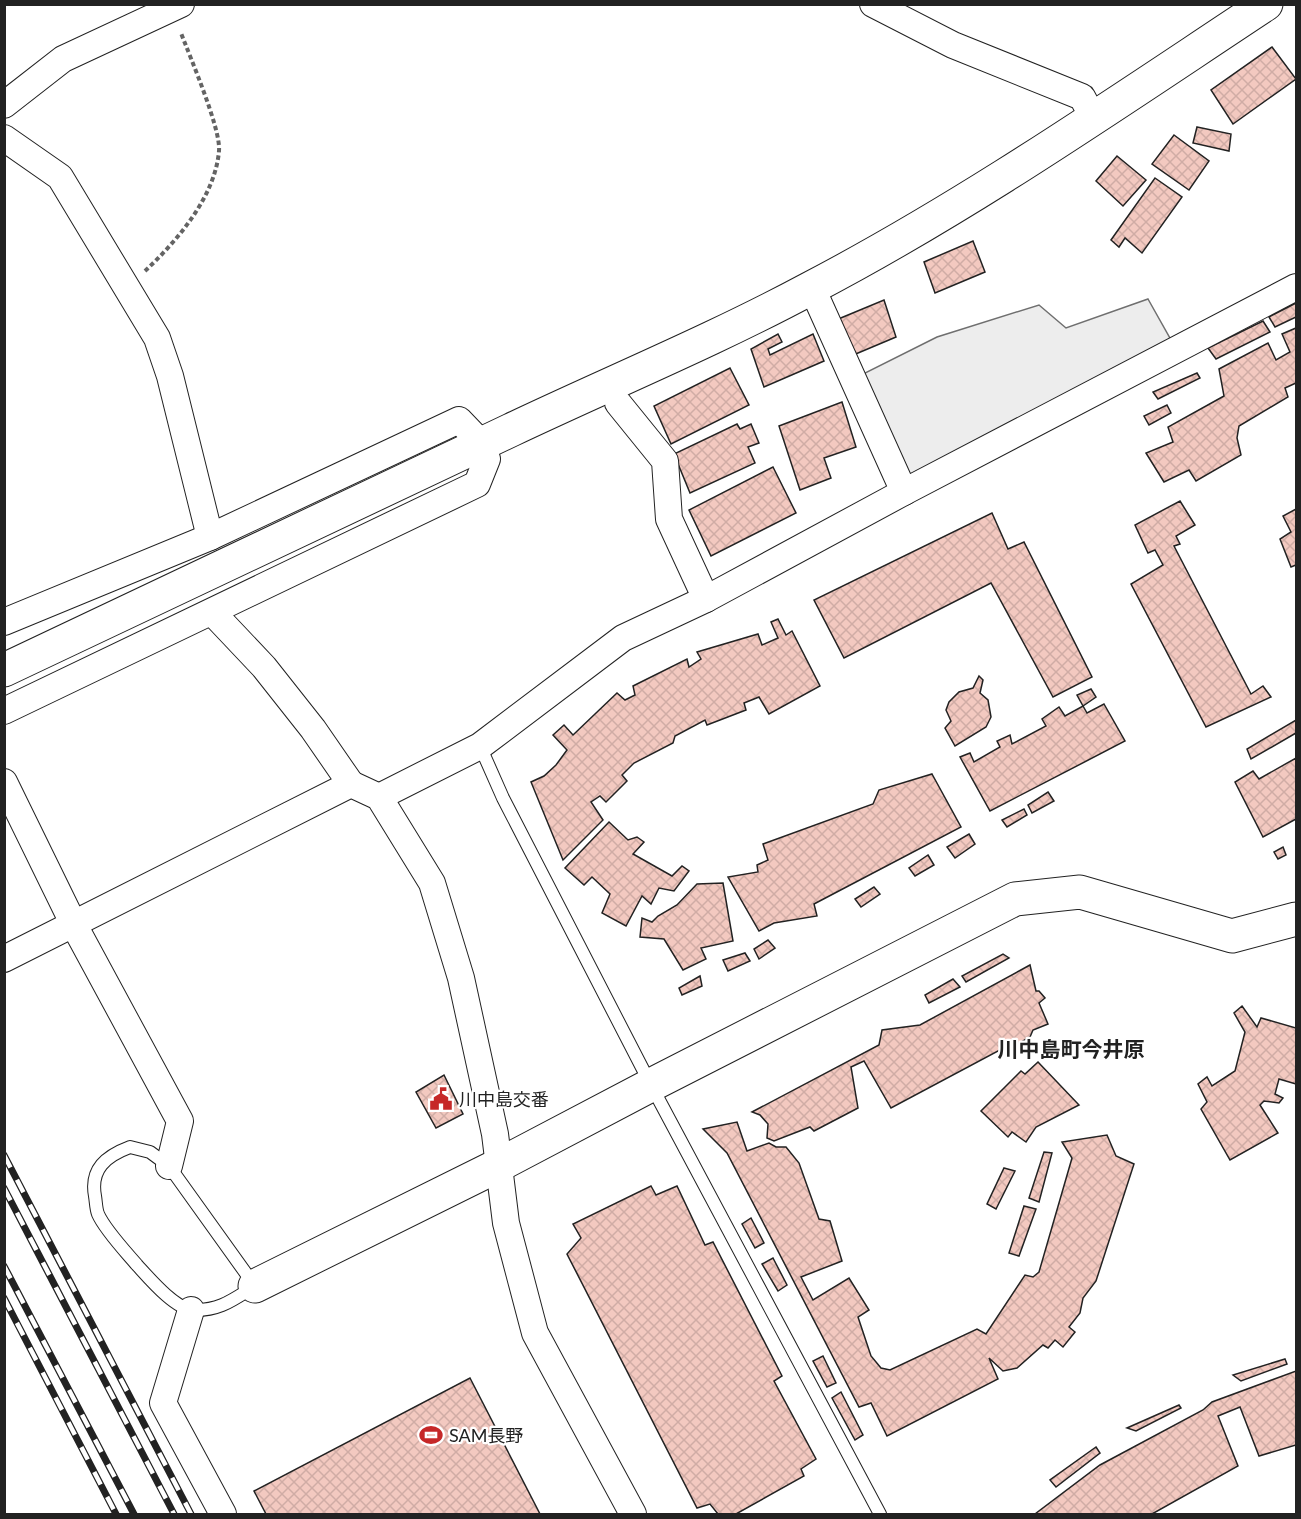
<svg xmlns="http://www.w3.org/2000/svg" width="1301" height="1519" viewBox="0 0 1301 1519" font-family="Lato,'Noto Sans JP',sans-serif">
<style>
.parking{fill:#ededed;stroke:#6f6f6f;stroke-width:1.5}
.building{fill:url(#building-cross-hatch);stroke:#222;stroke-width:1.5}
.lines{fill:none;stroke-linecap:round;stroke-linejoin:round}
.lane-casing{stroke:#222;stroke-width:14}
.street-casing{stroke:#222;stroke-width:28}
.secondary-casing{stroke:#222;stroke-width:35}
.path{stroke:#646464;stroke-width:4;stroke-dasharray:4.5 3;stroke-linecap:butt}
.lane{stroke:#fff;stroke-width:12}
.street{stroke:#fff;stroke-width:26}
.secondary{stroke:#fff;stroke-width:33}
.rail-casing{stroke:#222;stroke-width:7}
.rail{stroke:#fff;stroke-width:4.5;stroke-dasharray:14;stroke-linecap:butt}
.labels{text-anchor:middle;dominant-baseline:central;stroke-width:4.5;stroke-linejoin:round;paint-order:stroke}
.poi-label{font-size:18px;fill:#222;stroke:#fff;text-anchor:start}
.quarter-label{font-size:21px;font-weight:bold;fill:#222;stroke:#fff}
</style>
<defs>
<pattern id="building-cross-hatch" width="8" height="8" patternUnits="userSpaceOnUse" patternTransform="scale(1.5)"><rect width="8" height="8" fill="#f3c9c0"/><path d="M0 0l8 8M0 8l8-8" fill="none" stroke="#d0aca5"/></pattern>
</defs>
<rect width="100%" height="100%" fill="#fff"/>
<!-- parking -->
<polygon class="parking" points="1148,299 1171,340 908,477 861,375 937,337 1039,305 1066,328"/>
<!-- building -->
<g class="building">
<polygon points="1272,47 1296,79 1233,124 1211,90"/>
<polygon points="1197,127 1231,134 1229,151 1193,143"/>
<polygon points="1174,135 1209,161 1189,190 1152,164"/>
<polygon points="1117,156 1146,180 1123,206 1096,181"/>
<polygon points="1155,178 1182,197 1142,253 1125,238 1119,247 1111,240"/>
<polygon points="973,241 985,272 935,293 924,262"/>
<polygon points="884,300 896,337 851,356 836,320"/>
<polygon points="1296,303 1296,317 1275,327 1269,317"/>
<polygon points="1263,321 1270,332 1216,359 1208,348"/>
<polygon points="1296,328 1296,383 1285,388 1288,397 1239,426 1237,438 1241,455 1196,481 1189,470 1164,482 1146,453 1173,442 1168,427 1224,396 1219,369 1268,343 1276,360 1290,352 1282,334"/>
<polygon points="778,334 782,342 768,349 770,355 813,334 824,361 764,387 751,349"/>
<polygon points="730,368 749,405 671,444 654,406"/>
<polygon points="1197,373 1200,378 1158,399 1153,392"/>
<polygon points="842,402 856,447 824,458 831,478 800,490 779,426"/>
<polygon points="1167,405 1171,413 1149,425 1144,416"/>
<polygon points="737,424 740,429 751,424 759,443 748,447 755,463 690,493 674,454"/>
<polygon points="773,467 796,513 711,556 689,510"/>
<polygon points="1180,501 1195,525 1176,536 1180,544 1174,546 1251,694 1263,686 1271,697 1206,727 1131,584 1163,565 1155,550 1148,553 1135,525"/>
<polygon points="1296,509 1296,565 1291,567 1280,539 1291,532 1283,516"/>
<polygon points="992,513 1008,549 1024,542 1092,677 1053,697 991,583 844,658 814,600"/>
<polygon points="778,619 786,635 792,631 820,686 769,714 759,697 744,703 746,710 707,725 705,720 675,736 673,743 634,763 622,775 627,781 606,802 600,796 591,802 603,820 563,860 531,782 544,776 556,765 567,750 553,735 564,725 573,735 617,693 625,700 635,695 633,686 687,659 689,667 701,659 697,652 758,634 762,645 778,638 771,622"/>
<polygon points="979,676 983,680 980,693 988,700 991,717 986,727 955,746 945,728 951,721 946,710 949,702 959,692 973,688"/>
<polygon points="1091,689 1096,697 1083,706 1077,695"/>
<polygon points="1104,704 1125,741 990,811 960,757 970,753 974,762 1000,747 997,741 1010,735 1012,744 1046,726 1042,719 1059,707 1065,716 1083,706 1087,713"/>
<polygon points="1296,720 1296,733 1251,759 1247,749"/>
<polygon points="1296,758 1296,819 1263,837 1235,782 1253,771 1259,779"/>
<polygon points="932,774 961,827 814,904 817,916 774,923 759,931 728,877 758,872 757,865 768,860 763,844 873,804 879,790"/>
<polygon points="1048,792 1054,801 1032,813 1028,805"/>
<polygon points="1024,809 1027,815 1007,827 1002,820"/>
<polygon points="609,822 628,840 637,837 644,842 633,854 672,876 682,866 689,871 674,891 659,888 651,904 642,896 626,926 602,913 610,894 592,877 584,885 565,868"/>
<polygon points="969,834 975,844 955,858 947,847"/>
<polygon points="1283,847 1286,855 1278,859 1274,852"/>
<polygon points="928,855 934,865 915,876 909,868"/>
<polygon points="723,883 733,941 701,948 706,959 683,970 664,939 640,937 642,918 652,922 658,916 677,905 697,884"/>
<polygon points="874,887 880,894 861,907 855,899"/>
<polygon points="768,940 775,948 759,959 754,949"/>
<polygon points="745,953 750,961 728,971 723,960"/>
<polygon points="1003,954 1009,958 966,982 962,976"/>
<polygon points="1030,965 1036,991 1039,991 1045,998 1039,1003 1048,1024 1033,1030 1030,1037 1016,1045 1011,1044 891,1108 864,1061 851,1067 858,1108 814,1131 810,1127 774,1141 767,1138 768,1124 760,1115 752,1112 879,1045 882,1030 920,1025"/>
<polygon points="700,976 702,986 682,995 679,988"/>
<polygon points="953,979 960,987 929,1003 925,995"/>
<polygon points="1242,1006 1257,1027 1261,1018 1296,1028 1296,1084 1279,1079 1275,1094 1283,1098 1279,1103 1264,1101 1260,1105 1278,1133 1230,1160 1201,1109 1207,1102 1198,1084 1207,1077 1212,1086 1235,1071 1245,1032 1234,1013"/>
<polygon points="1038,1062 1079,1105 1036,1127 1026,1142 1012,1132 1008,1137 981,1111 1021,1071 1025,1074"/>
<polygon points="444,1075 463,1114 436,1128 416,1092"/>
<polygon points="737,1122 747,1151 769,1143 776,1147 786,1147 799,1163 819,1219 830,1221 842,1261 801,1277 813,1300 849,1278 869,1310 858,1317 871,1356 881,1368 890,1370 977,1329 986,1334 1025,1275 1033,1277 1039,1272 1072,1158 1062,1142 1107,1135 1116,1156 1134,1164 1096,1281 1083,1298 1080,1313 1069,1327 1075,1332 1063,1347 1055,1340 1048,1348 1043,1345 1017,1368 1003,1371 989,1358 998,1379 887,1436 871,1403 859,1407 727,1153 703,1129"/>
<polygon points="1044,1152 1052,1153 1039,1202 1029,1198"/>
<polygon points="1004,1168 1015,1171 996,1209 987,1204"/>
<polygon points="651,1186 656,1195 677,1186 705,1245 713,1242 782,1376 774,1381 816,1459 801,1469 804,1476 736,1514 718,1514 710,1504 697,1508 567,1254 581,1238 573,1224"/>
<polygon points="1024,1206 1036,1209 1019,1256 1009,1253"/>
<polygon points="751,1218 764,1243 755,1248 742,1224"/>
<polygon points="773,1258 787,1285 778,1291 762,1264"/>
<polygon points="823,1356 836,1383 827,1387 813,1361"/>
<polygon points="1285,1359 1287,1364 1241,1381 1233,1375"/>
<polygon points="1296,1371 1296,1445 1259,1456 1240,1407 1218,1416 1238,1466 1152,1514 1035,1514 1100,1465 1203,1410 1212,1402"/>
<polygon points="470,1378 540,1514 266,1514 254,1491"/>
<polygon points="841,1392 863,1435 855,1440 832,1398"/>
<polygon points="1179,1405 1181,1408 1136,1431 1127,1428"/>
<polygon points="1096,1447 1100,1453 1056,1487 1050,1480"/>
</g>
<g class="lines">
<!-- lane casing -->
<g class="lane-casing">
<g id="lane">
<polyline points="480,746 503,798 651,1085 880,1514"/>
<path d="M130,1147L150,1152L169,1166L255,1286C234,1299 220,1311 193,1310C175,1309 149,1278 137,1265C126,1252 105,1230 98,1214C96,1209 96,1202 95,1196C90,1169 106,1156 130,1147Z"/>
</g>
</g>
<!-- street casing -->
<g class="street-casing">
<g id="street">
<polyline points="873,4 953,45 1082,97 1094,119"/>
<polyline points="4,105 63,59 181,4"/>
<polyline points="4,138 60,177 157,338 170,376 210,537"/>
<polyline points="812,288 904,492"/>
<polyline points="618,403 665,461 669,519 706,599"/>
<polyline points="212,612 264,667 313,729 351,784"/>
<polyline points="4,622 210,537 459,420 482,444 487,459 477,484 4,711"/>
<polyline points="4,782 74,925 180,1121 169,1166"/>
<polyline points="379,797 480,746 623,638 706,599 904,492 1296,287"/>
<polyline points="4,959 351,784 379,797 432,883 461,978 495,1134 506,1223 535,1333 633,1514"/>
<polyline points="191,1310 163,1403 223,1514"/>
</g>
</g>
<!-- secondary casing -->
<g class="secondary-casing">
<g id="secondary">
<path d="M4,670C173,590 342,510 511,430C610,383 712,341 809,289C968,206 1116,103 1266,4"/>
<polyline points="255,1286 499,1165 651,1085 1015,899 1080,892 1232,936 1296,919"/>
</g>
</g>
<!-- path -->
<path class="path" d="M145,271C177,241 215,197 219,151C221,129 190,57 181,33"/>
<!-- lane -->
<use href="#lane" class="lane"/>
<!-- street -->
<use href="#street" class="street"/>
<!-- secondary -->
<use href="#secondary" class="secondary"/>
<!-- rail casing -->
<g class="rail-casing">
<g id="rail">
<polyline points="4,1155 191,1514"/>
<polyline points="4,1188 174,1514"/>
<polyline points="4,1266 134,1514"/>
<polyline points="4,1298 116,1514"/>
</g>
</g>
<!-- rail -->
<use href="#rail" class="rail"/>
</g>
<!-- icons -->
<defs>
<g id="civic-bare" transform="scale(1.8)"><path d="M-.6-6.5H3V-4.5H.6V-3L4-1V1h2V6H-6V1h2V-1L-.6-3ZM-1.2 2.5V6h2.4V2.5Z" fill="#c62828" stroke="#fff" stroke-width="2.5" paint-order="stroke"/></g>
<g id="stadium-bare" transform="scale(1.8)"><path d="M0-5a6.5 5 0 1 0 0 10a6.5 5 0 1 0 0-10ZM-3.5-1.8h7v3.6h-7Z" fill="#c62828" stroke="#fff" stroke-width="2.5" paint-order="stroke"/></g>
</defs>
<g fill-rule="evenodd">
<use href="#civic-bare" x="441" y="1099"/>
<use href="#stadium-bare" x="431" y="1435"/>
</g>
<g class="labels">
<!-- poi labels -->
<g class="poi-label">
<text x="459" y="1099">川中島交番</text>
<text x="449" y="1435">SAM長野</text>
</g>
<!-- quarter labels -->
<g class="quarter-label">
<text x="1071" y="1048">川中島町今井原</text>
</g>
</g>
<!-- border -->
<rect width="1301" height="1519" fill="none" stroke="#222222" stroke-width="12"/>
</svg>
